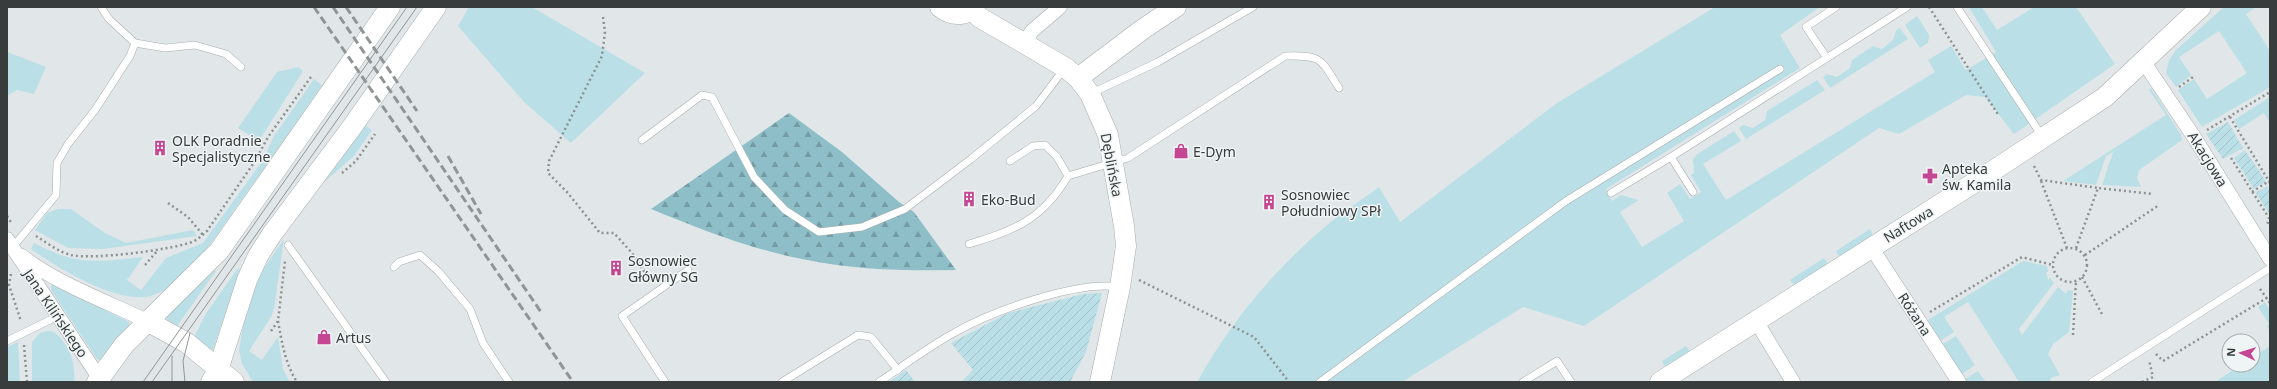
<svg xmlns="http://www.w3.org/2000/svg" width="2277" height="389" viewBox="0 0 2277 389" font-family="'Noto Sans',sans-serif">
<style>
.grass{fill:#bbdfe6}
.forest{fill:url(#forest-firs)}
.garden{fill:url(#garden-furrows)}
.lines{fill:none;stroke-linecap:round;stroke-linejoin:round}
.lane-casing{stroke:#a7acad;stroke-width:8}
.street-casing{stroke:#a7acad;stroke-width:15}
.secondary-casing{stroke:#a7acad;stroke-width:21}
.path{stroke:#8c9191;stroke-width:2.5;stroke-dasharray:2 3;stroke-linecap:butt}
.lane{stroke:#fff;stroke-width:7}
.street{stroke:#fff;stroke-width:14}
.secondary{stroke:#fff;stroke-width:20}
.tram{stroke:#919596;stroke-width:1}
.rail{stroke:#919596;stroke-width:3;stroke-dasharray:8 4;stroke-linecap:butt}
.labels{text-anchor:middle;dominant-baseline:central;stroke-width:3;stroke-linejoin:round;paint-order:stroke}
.poi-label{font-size:14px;fill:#393c3c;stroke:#eff4f5;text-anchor:start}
.street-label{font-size:14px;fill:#393c3c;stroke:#eff4f5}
</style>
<defs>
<pattern id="forest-firs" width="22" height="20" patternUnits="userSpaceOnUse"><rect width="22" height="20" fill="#8ebfc8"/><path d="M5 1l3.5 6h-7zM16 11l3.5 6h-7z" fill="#759ca4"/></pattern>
<pattern id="garden-furrows" width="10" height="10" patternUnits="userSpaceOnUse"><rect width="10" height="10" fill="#bbdfe6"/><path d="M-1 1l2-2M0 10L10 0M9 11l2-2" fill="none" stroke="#a2c0c6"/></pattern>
</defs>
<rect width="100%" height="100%" fill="#e1e7e8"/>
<!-- grass -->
<g class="grass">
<polygon points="469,7 532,7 645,73 571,143 524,102 458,26"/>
<path d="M1715,7H1820L1780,35L1800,68L1606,189L1612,201L1621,195L1639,200L1620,212L1642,247L1684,221L1667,193L1680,184L1690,199L1701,192L1691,175L1694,173L1693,160L1696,155L1734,131L1741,141L1703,164L1726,200L1935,72L1928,60L1951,46L1966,70L1996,52L1969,7H1982L1997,30L2034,7H2076L2115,64L2014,134L1985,97L1966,95L1899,134L1879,128L1584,326L1523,307L1402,382H1197C1231,321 1277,266 1332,221C1347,209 1363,199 1379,187L1400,222L1557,103Z"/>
<polygon points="2224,7 2256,7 2246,14 2270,51 2270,87 2202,127 2178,90 2194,79 2207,99 2247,73 2219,31 2179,57 2191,75 2176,87 2166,73 2169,60 2176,50"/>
<polygon points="1917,16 1929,35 1928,43 1920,48 1905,25"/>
<polygon points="1900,28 1908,39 1830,88 1823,77 1827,74 1837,77 1850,68 1852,60 1873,46 1882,49 1893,40 1896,31"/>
<polygon points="7,52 46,67 34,94 17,90 7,96"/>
<polygon points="298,67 303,71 259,141 238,128 277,72"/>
<path d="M314,79L322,85C295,124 268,163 240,202C222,228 204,256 180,278C172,286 158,295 146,297C112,301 58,268 31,249L34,243C79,266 94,262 143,257L127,280L141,290L166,258L203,243L263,160L274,136Z"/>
<polygon points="1817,80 1825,90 1746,139 1739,128 1743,125 1753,128 1765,120 1767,111"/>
<polygon points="2151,88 2181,135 2182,140 2139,170 2137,178 2141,187 2102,185 2113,152 2106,156 2096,185 2063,181 2166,115 2149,90"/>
<polygon points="2270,97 2270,123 2264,113 2239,129 2234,120"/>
<polygon points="364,125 372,130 354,156 323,183"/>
<polygon points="58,209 71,209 105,233 126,243 193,230 197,236 103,249 68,248 35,230 47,213"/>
<polygon points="1870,229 1872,233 1872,237 1843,256 1838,255 1836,251"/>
<polygon points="284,239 274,309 271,317 249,351 262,360 278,337 283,369 290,382 253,382 242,364 239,350 244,321 259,275"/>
<polygon points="1824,258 1827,262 1826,266 1797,284 1793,284 1790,280"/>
<polygon points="2023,261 2047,266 2048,272 2046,272 2048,280 2050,278 2054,283 2019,329 2022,335 2058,287 2066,294 2068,290 2073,291 2069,332 2053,344 2048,354 2060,375 2051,378 2050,382 2019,382 1968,302 1944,317 1954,332 1940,341 1928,320"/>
<polygon points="238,268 240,269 212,352 194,337 207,312"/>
<polygon points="214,271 216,271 177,326 167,320 167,315"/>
<polygon points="51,285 54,285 129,322 130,326 100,360 97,359 51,290"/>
<polygon points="2265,302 2270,311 2270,332 2267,326 2269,324 2258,307"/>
<path d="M48,331L54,332C69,343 76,364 74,382H32V342L40,333Z"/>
<polygon points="1956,336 1975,365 1962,374 1943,344"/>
<polygon points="18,342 20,382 7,382 7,347"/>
<polygon points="1686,346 1691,353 1665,367 1662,361"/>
<polygon points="2270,346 2270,382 2215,382 2241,365 2253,365 2253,357"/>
<polygon points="1978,371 1986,382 1967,382 1965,379"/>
</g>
<!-- forest -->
<path class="forest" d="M789,113L842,152L899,202L914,212L956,270C906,271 856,270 807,260C753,250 702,230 651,209Z"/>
<!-- garden -->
<g class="garden">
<polygon points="2228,122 2243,148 2223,159 2206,134"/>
<polygon points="2245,150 2266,181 2254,189 2234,158"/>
<polygon points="2267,186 2270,192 2270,215 2256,193"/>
<polygon points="1102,293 1086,352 1070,382 961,382 973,370 951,343 1008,313 1083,294"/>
<polygon points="906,370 915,382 889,382"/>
</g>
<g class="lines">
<!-- lane casing -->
<g class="lane-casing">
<g id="lane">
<polyline points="1957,7 2042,136"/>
<polyline points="135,43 165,48 195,45 226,54 241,67"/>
<polyline points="1827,58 1806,27 1836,7"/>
<polyline points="1092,93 1158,62 1253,7"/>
<polyline points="642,140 702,95 712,97 754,177 785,210 819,232 862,227 905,209 971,159 1036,106 1064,69"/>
<polyline points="1671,157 1693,192"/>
<polyline points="1010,161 1033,146 1045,145 1057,157 1068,176"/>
<polyline points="1611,193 1671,157 1907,7"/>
<path d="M969,244C1014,231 1043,219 1068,176L1128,158L1285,56C1322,55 1320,58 1339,88"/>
<polyline points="288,245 386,382"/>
<polyline points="12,248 56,195 57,163 68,144 95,110 130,56 135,43 109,19 101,7"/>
<polyline points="394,267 399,262 420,255 438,271 470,309 483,343 509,382"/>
<polyline points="7,341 58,316"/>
<polyline points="665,382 622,316 688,270"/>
<polyline points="782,382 858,335 871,337 898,370"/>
<path d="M879,382C903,366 927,348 952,334C990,312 1076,280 1120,287"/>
<polyline points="1320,382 1566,201 1780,69"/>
<polyline points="1523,382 1557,361 1571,382"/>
<polyline points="2092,382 2270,268"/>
</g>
</g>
<!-- street casing -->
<g class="street-casing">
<g id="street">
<polyline points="1024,44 1032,31 1060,7"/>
<polyline points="2143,61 2194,137 2270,259"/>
<polyline points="7,239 100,379"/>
<polyline points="1871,247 1959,382"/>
<path d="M22,256C55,283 108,302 147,321"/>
<polyline points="1756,321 1793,382"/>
</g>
</g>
<!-- secondary casing -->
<g class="secondary-casing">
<g id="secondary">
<path d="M940,7C951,16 965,17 975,7"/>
<polyline points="973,10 979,17 1066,68 1078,78 1090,94 1108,135 1124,226 1126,246 1120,287 1100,382"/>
<polyline points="1078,78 1143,29 1176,7"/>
<polyline points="147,321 187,343 234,382"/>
<polyline points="97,382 124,345 219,251 390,7"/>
<polyline points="211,382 218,370 247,280 258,256 272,234 352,127 436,7"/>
<polyline points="1660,382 1991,172 2105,97 2201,7"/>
</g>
</g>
<!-- path -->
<g class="path">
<polyline points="1929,7 1999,116"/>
<polyline points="603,17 605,32 602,56 549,161 548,173 567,192 600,233 614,233 632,253 651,282"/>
<polyline points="2179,87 2193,77"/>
<polyline points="2230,117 2270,183"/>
<polyline points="2207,130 2270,92"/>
<polyline points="2231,158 2269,218 2267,226"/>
<polyline points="2034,166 2041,180 2098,188"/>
<polyline points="342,173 356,161 375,134"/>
<polyline points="2041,181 2067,248"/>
<polyline points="2252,192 2269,181"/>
<polyline points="168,203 188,217 203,235"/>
<polyline points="7,216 12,224"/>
<path d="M36,236C47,243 59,252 71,255C93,260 167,250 189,243C197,241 201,236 207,231L255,161L268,137L311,77"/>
<circle cx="2070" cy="265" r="17"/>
<polyline points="2076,248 2098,188 2153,194"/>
<polyline points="2085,255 2159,205"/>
<polyline points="145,265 158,250"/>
<polyline points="11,274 9,285 21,321"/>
<polyline points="2082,277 2103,316"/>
<polyline points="1139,280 1254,337 1289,382"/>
<polyline points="2260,289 2270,303"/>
<polyline points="1930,312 2022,257 2053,265"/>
<path d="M278,321C282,343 285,363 297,382"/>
<polyline points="271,331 278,321 285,261"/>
<polyline points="2073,335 2076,281"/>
<polyline points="24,345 27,382"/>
<polyline points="2156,354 2163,361 2270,296"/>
<polyline points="2142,382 2153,377 2149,360"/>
</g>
<!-- lane -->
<use href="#lane" class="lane"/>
<!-- street -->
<use href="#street" class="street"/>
<!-- secondary -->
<use href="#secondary" class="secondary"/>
<!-- tram -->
<g class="tram">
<polyline points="172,356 172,382"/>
<polyline points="143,382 407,7"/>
<polyline points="152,382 417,7"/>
<polyline points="185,382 183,361 190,333"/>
</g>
<!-- rail -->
<g class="rail">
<polyline points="314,7 573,382"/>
<polyline points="333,7 541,312"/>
<polyline points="346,7 417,111"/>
<polyline points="448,156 481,214"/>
</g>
</g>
<!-- icons -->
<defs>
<g id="building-bare" transform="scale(1.2)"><path d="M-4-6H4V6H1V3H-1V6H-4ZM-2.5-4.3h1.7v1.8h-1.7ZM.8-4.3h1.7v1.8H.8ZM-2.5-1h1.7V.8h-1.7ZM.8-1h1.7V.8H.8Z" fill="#c54693" stroke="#eff4f5" stroke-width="2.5" paint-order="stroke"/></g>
<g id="shop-bare" transform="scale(1.2)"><path d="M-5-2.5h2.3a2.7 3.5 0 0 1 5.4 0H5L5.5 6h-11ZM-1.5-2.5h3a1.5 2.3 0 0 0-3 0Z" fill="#c54693" stroke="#eff4f5" stroke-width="2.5" paint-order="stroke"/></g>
<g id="pharmacy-bare" transform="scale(1.2)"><path d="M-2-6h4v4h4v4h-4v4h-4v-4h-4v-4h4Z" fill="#c54693" stroke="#eff4f5" stroke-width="2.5" paint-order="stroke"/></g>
</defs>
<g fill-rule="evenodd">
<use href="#building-bare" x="160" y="148"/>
<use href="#shop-bare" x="1181" y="151"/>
<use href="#pharmacy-bare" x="1930" y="176"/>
<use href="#building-bare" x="969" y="199"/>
<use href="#building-bare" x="1269" y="202"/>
<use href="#building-bare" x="616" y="268"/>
<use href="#shop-bare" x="324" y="337"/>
</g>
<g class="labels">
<!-- poi labels -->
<g class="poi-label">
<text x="172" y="140">OLK Poradnie<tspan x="172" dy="16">Specjalistyczne</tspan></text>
<text x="1193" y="151">E-Dym</text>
<text x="1942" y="168">Apteka<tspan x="1942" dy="16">św. Kamila</tspan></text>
<text x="1281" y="194">Sosnowiec<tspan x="1281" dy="16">Południowy SPł</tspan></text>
<text x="981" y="199">Eko-Bud</text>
<text x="628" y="260">Sosnowiec<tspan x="628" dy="16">Główny SG</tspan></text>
<text x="336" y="337">Artus</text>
</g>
<!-- street labels -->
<g class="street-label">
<text transform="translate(2208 159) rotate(58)">Akacjowa</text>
<text transform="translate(1112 165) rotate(79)">Dęblińska</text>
<text transform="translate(1908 224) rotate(-32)">Naftowa</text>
<text transform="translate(56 313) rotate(56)">Jana Kilińskiego</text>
<text transform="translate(1915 314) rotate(57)">Różana</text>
</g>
</g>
<!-- border -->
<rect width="2277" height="389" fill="none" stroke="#393c3c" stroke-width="16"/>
<!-- north arrow -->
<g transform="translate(2241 353) rotate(274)"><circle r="19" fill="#eff4f5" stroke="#a6aaab"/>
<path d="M0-3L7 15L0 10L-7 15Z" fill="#c54693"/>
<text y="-6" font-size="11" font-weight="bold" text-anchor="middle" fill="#393c3c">N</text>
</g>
</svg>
